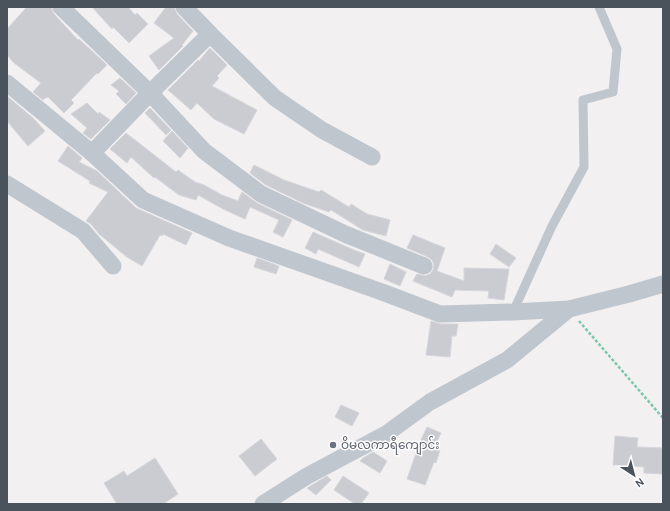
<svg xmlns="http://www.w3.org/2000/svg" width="670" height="511" viewBox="0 0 670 511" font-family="Karla,'Noto Sans Myanmar',sans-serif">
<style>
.building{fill:#cbccd2;stroke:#d5d6db}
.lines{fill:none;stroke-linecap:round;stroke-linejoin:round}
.path{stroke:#7dc7a8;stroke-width:2.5;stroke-dasharray:3 2;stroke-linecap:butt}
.lane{stroke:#c0c6ce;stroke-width:9}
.street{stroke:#c0c6ce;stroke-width:17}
.worship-dot{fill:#6b7280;stroke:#fff;stroke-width:1.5}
.labels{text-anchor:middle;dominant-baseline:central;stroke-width:3;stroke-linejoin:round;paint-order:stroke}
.worship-label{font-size:12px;fill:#5b616d;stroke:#fff;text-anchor:start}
</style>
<rect width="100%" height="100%" fill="#f2f0f0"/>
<!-- building -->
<g class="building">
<polygon points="27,7 51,7 52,10 54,14 78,40 79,39 107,65 98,74 97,73 71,100 74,103 64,113 48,97 46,98 45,98 43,100 33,92 41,83 14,63 7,55 7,29"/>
<polygon points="92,7 128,7 135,15 137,13 148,24 129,43 113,27 112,29"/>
<polygon points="166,7 174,7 177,14 193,31 182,45 183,46 159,70 149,56 174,38 154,23"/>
<polygon points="210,48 227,65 217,76 219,78 212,86 257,110 244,134 214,119 197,103 191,110 168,90 198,60 199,61"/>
<polygon points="120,78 136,93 126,104 116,94 119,91 111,85"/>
<polygon points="7,96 33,118 45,131 28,146 7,121"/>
<polygon points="87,103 98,114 99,112 110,120 91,139 83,133 87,128 71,114"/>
<polygon points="150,108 171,130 166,135 145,113"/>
<polygon points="172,131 188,148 180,158 163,141"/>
<polygon points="126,133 176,172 178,170 195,182 204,185 222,195 238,201 242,192 257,203 292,220 283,237 273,232 279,220 250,207 245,219 223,209 198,195 196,200 179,195 155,177 154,178 131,157 127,163 110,149"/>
<polygon points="68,146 82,158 79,162 97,171 136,208 192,233 186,245 163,234 162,236 160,235 142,266 127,257 99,234 91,224 86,221 108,192 89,183 90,181 58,161"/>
<polygon points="254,165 284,180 319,192 321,190 349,207 351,204 367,214 390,220 386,236 363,230 331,210 329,212 303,203 266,185 250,173"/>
<polygon points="313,232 354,250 365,254 359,267 318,249 316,254 305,248"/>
<polygon points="413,235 445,248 437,271 464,281 464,268 509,269 504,300 488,298 489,291 455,290 452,297 413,281 417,274 425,276 430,274 433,270 434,265 432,260 428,257 407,248"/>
<polygon points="496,244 516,258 509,267 490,254"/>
<polygon points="257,258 279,266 276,274 254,267"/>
<polygon points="390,264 406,272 400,286 384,279"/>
<polygon points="431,321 440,324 458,324 456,336 452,336 450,357 426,355"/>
<polygon points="341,405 359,413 352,426 335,417"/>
<polygon points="427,427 441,433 434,448 440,450 436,463 434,462 425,485 407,479 420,442"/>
<polygon points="615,436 638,438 637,447 663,448 663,474 644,473 644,467 613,465"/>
<polygon points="261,439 277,459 255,476 239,456"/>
<polygon points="373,452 387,461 380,473 360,461 363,458"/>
<polygon points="155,458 178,494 163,504 117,504 104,483 124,471 127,476"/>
<polygon points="327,476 331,480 316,495 307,488"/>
<polygon points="343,476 369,493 361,504 355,504 334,490"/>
</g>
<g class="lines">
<!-- path -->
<polyline class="path" points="579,321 663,418"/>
<!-- lane -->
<polyline class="lane" points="513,312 552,226 584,167 583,100 613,92 617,49 599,7"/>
<!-- street -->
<g class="street">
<polyline points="61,7 150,93 204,151 261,194 345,234 424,266"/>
<polyline points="184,7 210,34 275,98 322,130 372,157"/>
<polyline points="7,83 92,153 143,200 229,238 382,292 440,314 513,312 569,309 629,294 663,284"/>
<polyline points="92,153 150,93 210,34"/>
<polyline points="7,184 83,231 113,266"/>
<polyline points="263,504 307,476 386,434 430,402 507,360 569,309"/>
</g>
</g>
<!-- markers -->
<circle class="worship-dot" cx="333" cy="445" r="4"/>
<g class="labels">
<!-- worship labels -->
<g class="worship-label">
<text x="341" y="445">ဝိမလကာရီကျောင်း</text>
</g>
</g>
<!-- border -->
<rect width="670" height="511" fill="none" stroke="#4a525c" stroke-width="16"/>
<!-- north arrow -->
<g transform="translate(634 475) rotate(144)" stroke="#ffffff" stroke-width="3" paint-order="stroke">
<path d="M0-3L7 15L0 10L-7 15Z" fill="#4a525c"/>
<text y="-6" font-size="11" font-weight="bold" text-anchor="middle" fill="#4a525c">N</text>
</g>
</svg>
